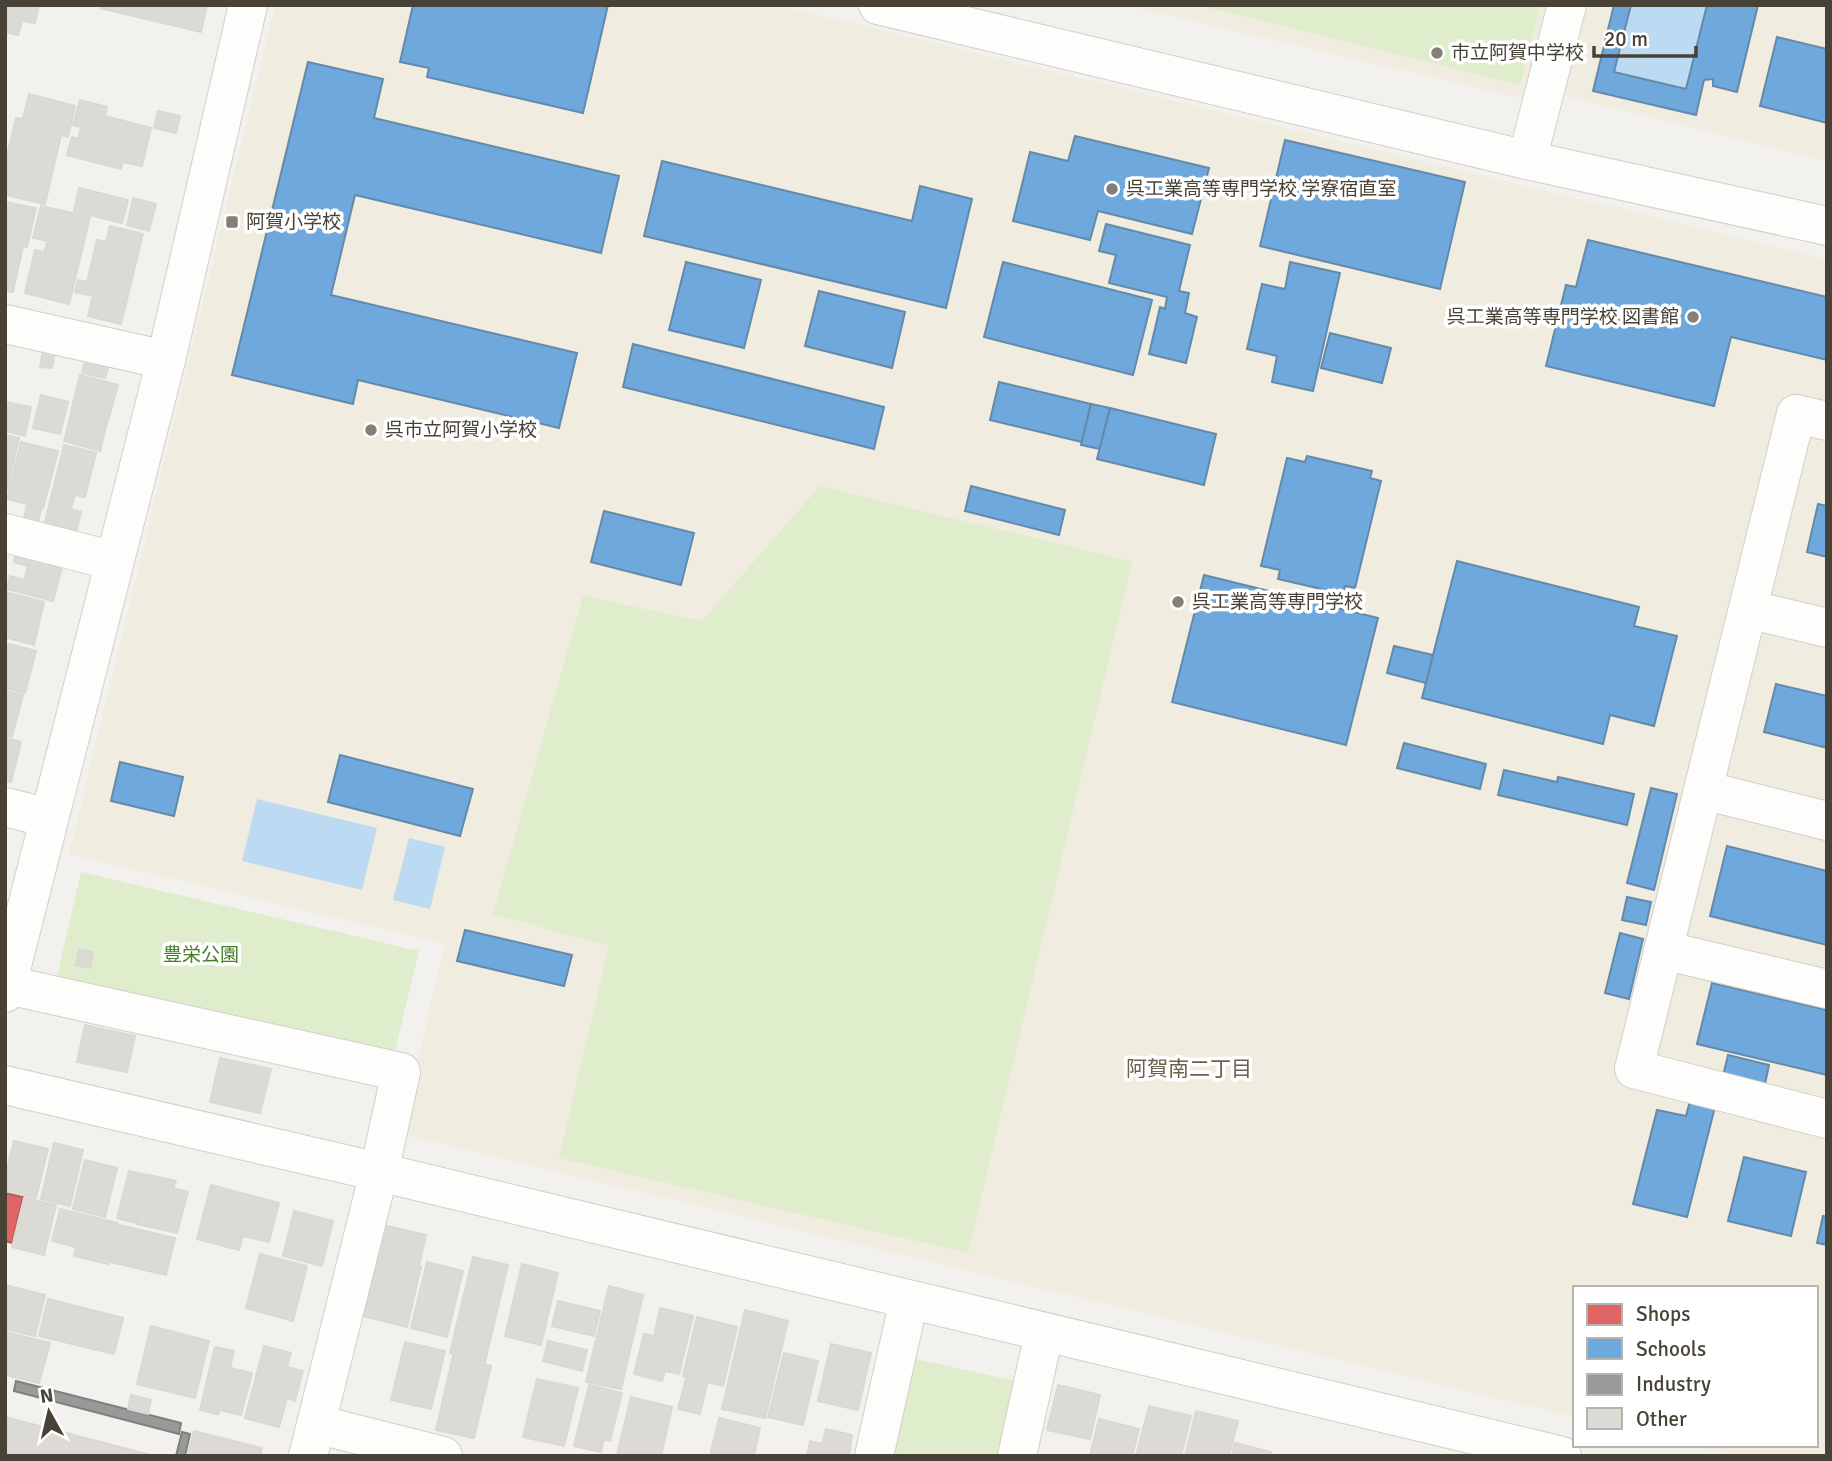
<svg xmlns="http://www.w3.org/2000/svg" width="1832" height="1461" viewBox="0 0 1832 1461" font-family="Signika,'Noto Sans JP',sans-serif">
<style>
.education{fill:#f0ecdf}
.green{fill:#dfedcd}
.water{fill:#bcdaf1}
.shops{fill:#e06666;stroke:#b35c58;stroke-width:2}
.schools{fill:#6fa8dc;stroke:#648aaa;stroke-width:2}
.industry{fill:#999;stroke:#817f7c;stroke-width:2}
.building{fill:#dcdad5;stroke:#dad8d2;stroke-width:2}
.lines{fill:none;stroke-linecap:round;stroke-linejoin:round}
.minor-casing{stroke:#d0cfca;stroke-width:40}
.minor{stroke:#fdfdfc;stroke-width:38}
.poi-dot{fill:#848077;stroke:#fff;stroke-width:2.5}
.labels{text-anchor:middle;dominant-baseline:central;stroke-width:7;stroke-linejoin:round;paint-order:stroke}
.poi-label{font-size:19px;fill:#494337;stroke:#fff;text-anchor:start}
.park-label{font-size:19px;fill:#457e28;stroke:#fff}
.neighbourhood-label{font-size:21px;fill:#6d614e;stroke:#fff}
</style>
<rect width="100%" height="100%" fill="#f2f1ed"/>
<!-- education -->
<g class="education">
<polygon points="275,5 778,5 1827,259 1827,1456 1736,1456 1693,1445 1816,1445 1816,1288 1575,1288 1575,1417 400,1134 445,944 69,854"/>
<polygon points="1124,5 1558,5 1534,101"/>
<polygon points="1587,5 1827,5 1827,161 1564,95"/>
</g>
<!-- green -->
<g class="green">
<polygon points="1197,5 1540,5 1520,85"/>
<polygon points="820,486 1132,562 968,1253 559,1158 609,946 493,914 583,596 702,621"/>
<polygon points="81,872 419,951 394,1055 57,976"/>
<polygon points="916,1359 1016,1381 999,1456 894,1456"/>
</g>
<!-- water -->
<g class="water">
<polygon points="1631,5 1707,5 1686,89 1614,72"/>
<polygon points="257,799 377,828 362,890 242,861"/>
<polygon points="409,838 445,847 430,909 393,900"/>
</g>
<!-- shops -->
<polygon class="shops" points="5,1193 23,1197 12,1243 5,1241"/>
<!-- schools -->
<g class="schools">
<polygon points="413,5 608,5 583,113 427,77 429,68 400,62"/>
<polygon points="1614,5 1631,5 1614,72 1686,89 1707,5 1758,5 1737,92 1713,86 1713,79 1704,80 1696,115 1593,91"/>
<polygon points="1777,37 1827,49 1827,123 1760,106"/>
<polygon points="308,62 383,79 374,118 619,176 601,253 355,195 331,295 577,353 559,428 358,380 353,404 232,375"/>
<polygon points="1075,136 1209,168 1192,234 1098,211 1090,240 1013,221 1030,152 1068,161"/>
<polygon points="1285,140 1465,182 1440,289 1260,246"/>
<polygon points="662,161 912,221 920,186 972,199 946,308 644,236"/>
<polygon points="1106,224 1190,245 1179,291 1189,293 1185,313 1197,317 1186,363 1149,354 1160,307 1165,309 1167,297 1109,283 1116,255 1099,251"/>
<polygon points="1588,240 1827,297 1827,360 1731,337 1714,406 1546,366 1566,285 1576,287"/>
<polygon points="686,262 761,280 744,348 669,330"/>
<polygon points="1003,262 1152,300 1133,375 984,337"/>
<polygon points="1290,262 1340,273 1313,391 1272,382 1277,356 1247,349 1262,284 1285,289"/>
<polygon points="819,291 905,312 892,368 805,346"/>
<polygon points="1330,333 1391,348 1382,383 1321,368"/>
<polygon points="633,344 884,407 874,449 623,387"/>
<polygon points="999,382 1091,404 1082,442 990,420"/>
<polygon points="1091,404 1110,408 1100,449 1081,445"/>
<polygon points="1110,408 1216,434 1204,485 1097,459"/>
<polygon points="1307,456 1372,471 1370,478 1381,481 1355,588 1345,586 1343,594 1278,579 1280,570 1261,566 1287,458 1305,462"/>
<polygon points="971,486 1065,510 1059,535 965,511"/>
<polygon points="1818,504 1827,506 1827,557 1807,552"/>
<polygon points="604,511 694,533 681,585 591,562"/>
<polygon points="1457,561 1639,607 1634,626 1677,636 1654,726 1610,715 1603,744 1422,698"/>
<polygon points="1204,575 1378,618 1346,745 1172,702"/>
<polygon points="1394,646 1433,655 1426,683 1387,673"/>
<polygon points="1776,684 1827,696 1827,748 1764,732"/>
<polygon points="1404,743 1486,764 1480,789 1397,768"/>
<polygon points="340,755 473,789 460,836 328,802"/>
<polygon points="120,762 183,777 174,816 111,801"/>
<polygon points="1504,770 1557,782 1558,777 1634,794 1627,825 1498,795"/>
<polygon points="1651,788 1677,794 1654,890 1627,883"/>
<polygon points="1727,846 1827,871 1827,945 1710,916"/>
<polygon points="1627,897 1651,902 1646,925 1622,920"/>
<polygon points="465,930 572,955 564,986 457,961"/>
<polygon points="1620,933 1643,939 1629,999 1605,993"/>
<polygon points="1712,983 1827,1010 1827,1075 1697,1044"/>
<polygon points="1728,1055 1769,1065 1764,1089 1722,1080"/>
<polygon points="1691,1097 1716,1103 1687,1217 1633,1204 1657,1110 1686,1116"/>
<polygon points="1744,1157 1806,1172 1791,1236 1728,1221"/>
<polygon points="1823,1216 1827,1217 1827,1245 1817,1243"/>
</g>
<!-- industry -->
<g class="industry">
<polygon points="16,1381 181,1423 179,1434 14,1391"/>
<polygon points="182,1432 190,1434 185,1456 176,1456"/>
</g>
<!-- building -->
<g class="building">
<polygon points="5,5 39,5 35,23 22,21 18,35 5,32"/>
<polygon points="101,5 207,5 201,32 100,8"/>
<polygon points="29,94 75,106 68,137 61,135 45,204 5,195 5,164 16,118 23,119"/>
<polygon points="80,100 107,107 105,116 151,128 142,166 123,162 121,169 67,155 72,137 78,139 81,127 73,125"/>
<polygon points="158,111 180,116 176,133 154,128"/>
<polygon points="79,188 128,200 122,223 74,211"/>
<polygon points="133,198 156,204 149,231 127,225"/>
<polygon points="5,202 36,208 27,247 23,246 13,292 5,291"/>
<polygon points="41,206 90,217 69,304 25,293 35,250 45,252 47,241 33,238"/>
<polygon points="110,226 143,234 121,324 88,316 93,296 75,292 78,280 87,282 97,240 106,242"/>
<polygon points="44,343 56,345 52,368 40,367"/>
<polygon points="86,358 109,364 105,378 82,373"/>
<polygon points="80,375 118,385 108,421 71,412"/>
<polygon points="41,395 68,402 60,434 33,428"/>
<polygon points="5,402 31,407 25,436 5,431"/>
<polygon points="71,414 107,422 100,451 64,441"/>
<polygon points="5,435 19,438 7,489 5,488"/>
<polygon points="21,442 58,451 43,508 7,499"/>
<polygon points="64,445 96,453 85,497 75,495 71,509 81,512 76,533 44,526"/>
<polygon points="27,505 41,509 36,530 22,526"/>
<polygon points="18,544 65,556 53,601 7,589 10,576 24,580 28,566 14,562"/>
<polygon points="5,592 44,602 34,645 5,637"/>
<polygon points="5,643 36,651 25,693 5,688"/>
<polygon points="5,691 23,695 12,737 5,736"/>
<polygon points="5,738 21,742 11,782 5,781"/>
<polygon points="79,949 93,952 90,968 76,965"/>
<polygon points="85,1025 135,1036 127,1072 77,1062"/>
<polygon points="220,1058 271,1069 260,1113 210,1102"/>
<polygon points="14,1141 48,1149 36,1198 5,1191 5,1176"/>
<polygon points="54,1143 83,1150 70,1206 41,1199"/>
<polygon points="85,1160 117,1168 105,1217 73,1209"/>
<polygon points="129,1171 147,1175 136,1223 117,1218"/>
<polygon points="149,1175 176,1181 173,1188 188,1192 177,1233 137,1224"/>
<polygon points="211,1185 279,1203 269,1242 243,1236 239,1250 197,1239"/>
<polygon points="24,1198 56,1205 44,1255 12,1247"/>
<polygon points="60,1209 118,1223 108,1264 74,1256 76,1247 52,1241"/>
<polygon points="294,1211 333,1221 322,1266 283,1256"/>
<polygon points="119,1225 175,1238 166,1275 110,1262"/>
<polygon points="387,1226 426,1235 419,1266 380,1256"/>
<polygon points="260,1254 307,1266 293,1321 246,1308"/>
<polygon points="377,1256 421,1267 407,1327 363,1316"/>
<polygon points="473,1257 508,1265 485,1362 450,1353"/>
<polygon points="427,1262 463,1271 447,1337 411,1328"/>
<polygon points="522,1264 558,1273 541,1345 505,1336"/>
<polygon points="5,1285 45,1295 35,1336 5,1329"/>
<polygon points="609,1286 643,1295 621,1389 586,1382"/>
<polygon points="48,1299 123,1318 114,1354 39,1336"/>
<polygon points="558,1301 600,1311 594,1336 552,1326"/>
<polygon points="660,1308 693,1316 679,1374 665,1371 662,1381 634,1374 644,1334 654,1336"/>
<polygon points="745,1310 788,1321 765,1418 722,1409"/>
<polygon points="697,1317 737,1327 723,1386 683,1376"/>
<polygon points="151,1326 209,1341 195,1398 137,1384"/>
<polygon points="5,1332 50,1343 39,1383 5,1375"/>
<polygon points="548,1341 587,1350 582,1371 543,1361"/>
<polygon points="405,1342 445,1351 431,1409 391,1400"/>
<polygon points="831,1344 871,1353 858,1410 818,1401"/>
<polygon points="264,1346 291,1353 287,1367 303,1371 295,1401 287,1398 279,1427 245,1418"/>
<polygon points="215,1347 234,1351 230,1368 252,1373 241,1415 220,1410 218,1414 200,1410"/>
<polygon points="784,1353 818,1361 803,1425 768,1417"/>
<polygon points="453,1356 491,1366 474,1438 436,1430"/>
<polygon points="686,1378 707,1384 700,1414 678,1409"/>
<polygon points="537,1379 578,1388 564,1446 523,1437"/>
<polygon points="589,1385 622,1393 610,1441 604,1439 601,1452 574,1446"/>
<polygon points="1058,1385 1100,1395 1090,1439 1047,1430"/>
<polygon points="131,1395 151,1400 148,1414 128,1409"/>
<polygon points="631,1397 672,1407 661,1456 617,1455"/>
<polygon points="1149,1406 1191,1416 1181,1456 1136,1456"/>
<polygon points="1196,1411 1238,1421 1229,1456 1185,1456"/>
<polygon points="5,1417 154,1456 5,1456"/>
<polygon points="719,1418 760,1428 754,1456 710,1456"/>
<polygon points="1099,1419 1139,1429 1132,1456 1090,1456"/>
<polygon points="826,1429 852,1435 849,1456 807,1456 810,1441 822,1444"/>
<polygon points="194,1431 262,1448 260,1456 188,1456"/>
<polygon points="1235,1443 1271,1452 1270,1456 1232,1456"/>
</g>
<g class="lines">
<!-- minor casing -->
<g class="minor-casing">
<g id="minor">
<polyline points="878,5 1527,160 1827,226"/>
<polyline points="1527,160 1567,5"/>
<polyline points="5,324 166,360"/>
<polyline points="1827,421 1796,414 1634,1069 1827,1119"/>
<polyline points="5,533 114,561"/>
<polyline points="1748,609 1827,628"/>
<polyline points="1703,790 1827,821"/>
<polyline points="5,807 49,818"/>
<polyline points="1663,950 1827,989"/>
<polyline points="7,985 401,1072 379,1172 308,1456"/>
<polyline points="5,993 166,360 248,5"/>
<polyline points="5,1085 379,1172 1562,1456"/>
<polyline points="316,1424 443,1456"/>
<polyline points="874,1456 909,1300"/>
<polyline points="1017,1456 1044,1333"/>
</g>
</g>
<!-- minor -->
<use href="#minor" class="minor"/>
</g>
<!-- markers -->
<g class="poi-dot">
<circle cx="1437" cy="53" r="7"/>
<circle cx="1112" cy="189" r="7"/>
<rect x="225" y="215" width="14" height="14" rx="3.5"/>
<circle cx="1693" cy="317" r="7"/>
<circle cx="371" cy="430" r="7"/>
<circle cx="1178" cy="602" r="7"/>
</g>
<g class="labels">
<!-- poi labels -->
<g class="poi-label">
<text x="1451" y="53">市立阿賀中学校</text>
<text x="1126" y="189">呉工業高等専門学校 学寮宿直室</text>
<text x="246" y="222">阿賀小学校</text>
<text x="1679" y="317" text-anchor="end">呉工業高等専門学校 図書館</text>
<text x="385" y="430">呉市立阿賀小学校</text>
<text x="1192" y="602">呉工業高等専門学校</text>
</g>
<!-- park labels -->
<g class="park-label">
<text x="201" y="955">豊栄公園</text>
</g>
<!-- neighbourhood labels -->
<g class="neighbourhood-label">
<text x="1189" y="1069">阿賀南二丁目</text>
</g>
</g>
<!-- border -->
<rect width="1832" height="1461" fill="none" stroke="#494337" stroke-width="14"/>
<!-- legend -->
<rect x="1573" y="1286" width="245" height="161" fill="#ffffff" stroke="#b6b4af" stroke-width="2"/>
<rect x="1587" y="1304" width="35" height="21" fill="#e06666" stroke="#b6b4af" stroke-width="2"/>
<text x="1636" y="1321" font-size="21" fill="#494337">Shops</text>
<rect x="1587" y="1338" width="35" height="21" fill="#6fa8dc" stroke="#b6b4af" stroke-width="2"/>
<text x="1636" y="1356" font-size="21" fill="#494337">Schools</text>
<rect x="1587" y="1374" width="35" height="21" fill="#999999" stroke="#b6b4af" stroke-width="2"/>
<text x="1636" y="1391" font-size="21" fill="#494337">Industry</text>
<rect x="1587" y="1408" width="35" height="21" fill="#dcdad5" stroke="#b6b4af" stroke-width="2"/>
<text x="1636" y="1426" font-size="21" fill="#494337">Other</text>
<!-- north arrow -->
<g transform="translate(49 1412) rotate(352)" stroke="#ffffff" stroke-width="5" paint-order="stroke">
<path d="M0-5L12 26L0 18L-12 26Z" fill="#494337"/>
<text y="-10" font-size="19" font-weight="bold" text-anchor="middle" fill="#494337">N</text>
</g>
<!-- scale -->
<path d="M1594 46v10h102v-10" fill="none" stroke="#494337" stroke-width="3.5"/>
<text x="1604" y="46" font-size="21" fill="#494337" stroke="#ffffff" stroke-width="5" paint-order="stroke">20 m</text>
</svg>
